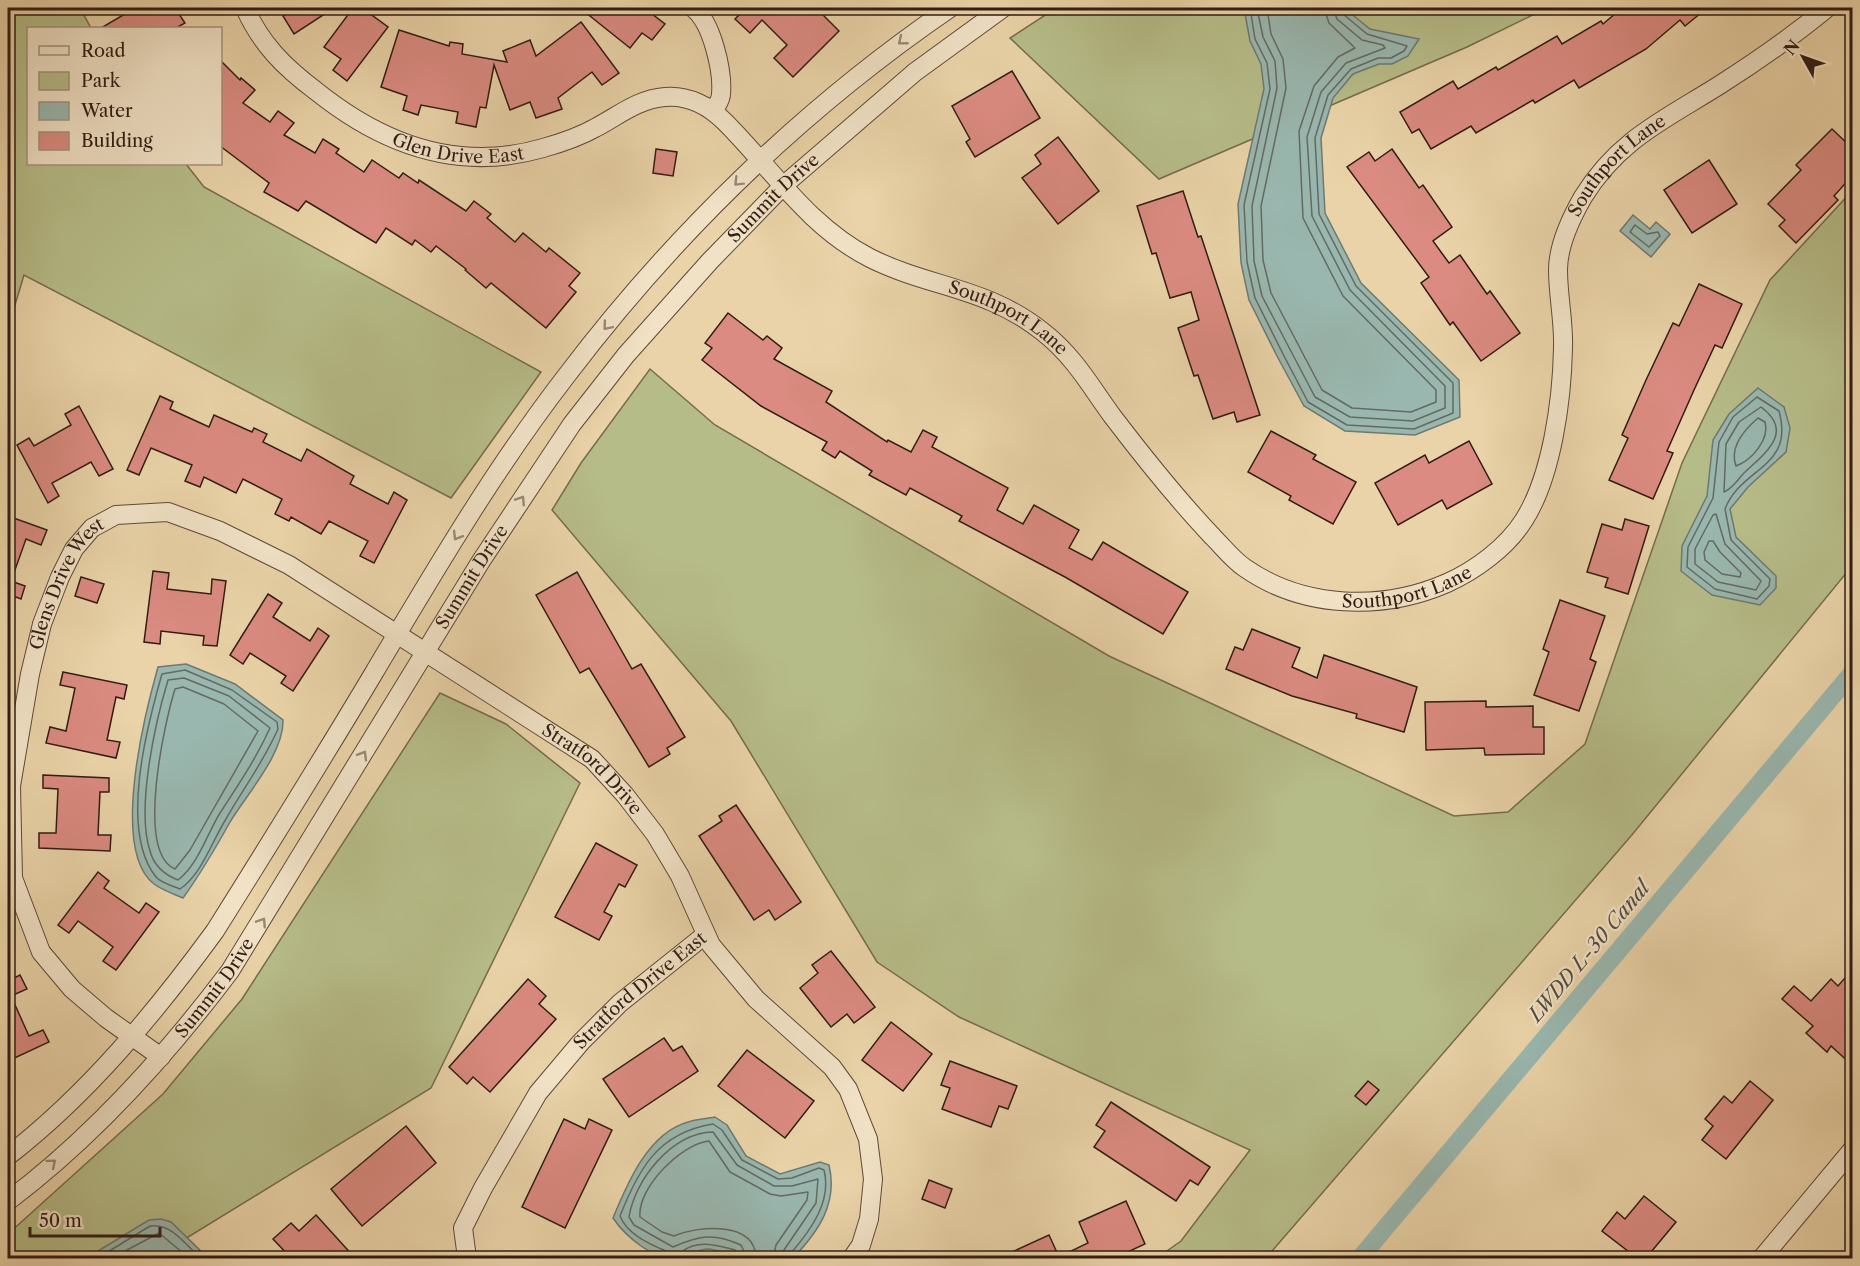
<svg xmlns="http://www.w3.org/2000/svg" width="1860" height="1266" viewBox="0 0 1860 1266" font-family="'Libre Caslon Text',serif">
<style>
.green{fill:#b6bc88;stroke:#746c4e;stroke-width:1.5}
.water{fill:#99b7af;stroke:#6f7971;stroke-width:1.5}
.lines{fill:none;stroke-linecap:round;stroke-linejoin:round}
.shore{stroke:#656a61;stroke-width:1.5}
.canal{stroke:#99b7af;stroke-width:18}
.building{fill:#db8b81;stroke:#311c13;stroke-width:1.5}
.minor-casing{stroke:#5f4a38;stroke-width:20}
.minor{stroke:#f1e2c6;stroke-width:18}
.oneway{stroke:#9b8975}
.labels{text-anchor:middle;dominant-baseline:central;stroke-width:4.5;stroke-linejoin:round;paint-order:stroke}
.street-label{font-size:18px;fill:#311c13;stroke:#f1e2c6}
.water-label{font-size:20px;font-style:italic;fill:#504a42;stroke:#f1e2c6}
</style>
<rect width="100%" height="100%" fill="#ead3a8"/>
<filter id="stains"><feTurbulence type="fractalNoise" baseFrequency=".00333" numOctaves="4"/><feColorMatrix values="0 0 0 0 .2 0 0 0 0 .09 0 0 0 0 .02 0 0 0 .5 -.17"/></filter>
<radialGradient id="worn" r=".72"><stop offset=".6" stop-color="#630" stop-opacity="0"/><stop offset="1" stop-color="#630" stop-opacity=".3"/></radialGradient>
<!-- green -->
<g class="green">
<polygon points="8,8 80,8 91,28 28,28 28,164 186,164 204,187 541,372 451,498 24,275 8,328"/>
<polygon points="1056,8 1547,8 1467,47 1159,179 1010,38"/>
<polygon points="1852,191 1852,566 1631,836 1266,1258 1157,1258 1181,1241 1250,1150 959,1017 877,962 731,721 552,510 581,463 650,369 715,425 1109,656 1454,816 1508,812 1585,744 1682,463 1770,280"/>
<polygon points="440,693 506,724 580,783 431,1088 154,1258 8,1258 8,1234 163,1094 242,999"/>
</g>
<!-- water -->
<g class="water">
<polygon points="1244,8 1344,8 1370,29 1419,39 1408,56 1392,64 1379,64 1353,74 1333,98 1321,138 1325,213 1361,283 1459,380 1460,417 1415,435 1345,431 1304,406 1277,356 1249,300 1241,263 1238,204 1264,89 1261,64 1250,41"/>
<polygon points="1633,215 1650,229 1656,222 1670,234 1651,257 1620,231"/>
<polygon points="1758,388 1784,407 1790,428 1786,452 1748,487 1730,509 1736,537 1776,576 1776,588 1760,605 1712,595 1681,571 1682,546 1707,496 1713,440 1729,414"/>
<path d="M186,664L235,684L283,720C284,753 247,794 230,822C215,849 201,873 183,898C174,894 162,890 154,884C110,850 145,713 158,667Z"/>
<path d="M715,1117L727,1125L746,1156L780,1174L820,1162L829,1165C838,1203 819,1231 793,1258C777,1259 759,1261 743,1258C731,1257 719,1249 707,1249C696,1250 690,1256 681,1258C657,1264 625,1236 613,1218C627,1184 648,1133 688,1122C696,1119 706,1119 715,1117Z"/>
<polygon points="161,1219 171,1222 208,1258 41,1258 65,1253 77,1257 90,1256 149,1220"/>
</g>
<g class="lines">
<!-- shore -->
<g class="shore">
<polyline points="1250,8 1255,39 1267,63 1270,89 1244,205 1247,262 1255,298 1283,354 1308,402 1347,425 1414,429 1453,413 1453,383 1356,286 1319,214 1315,138 1328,95 1351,69 1378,58 1391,58 1404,51 1407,46 1367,34 1343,14 1341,8"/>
<polyline points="1257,8 1263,37 1275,61 1277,88 1252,206 1254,261 1262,296 1315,397 1350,417 1413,421 1445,408 1445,386 1350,290 1312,216 1307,137 1321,92 1346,63 1385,48 1383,45 1362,40 1337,19 1333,8"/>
<polyline points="1267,8 1271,34 1283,59 1286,88 1261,206 1263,260 1271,293 1322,390 1352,408 1411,412 1436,402 1436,390 1343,296 1303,218 1299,131 1314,86 1338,57 1355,48 1329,23 1324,8"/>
<polygon points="1635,225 1647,234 1658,232 1660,236 1649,247 1630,232"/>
<path d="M1757,397L1779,411C1795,468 1741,467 1725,509L1731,540L1770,579L1769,586L1757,599L1715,589L1687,567L1688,547L1713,498L1719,442L1733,417Z"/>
<path d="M1761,407C1795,432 1765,453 1744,473C1738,479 1732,489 1724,492L1726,444L1739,422Z"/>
<path d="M1758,418L1765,422C1770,439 1752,460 1736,466C1729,447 1744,430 1758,418Z"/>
<polygon points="1716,514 1725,544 1761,581 1756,590 1718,582 1695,564 1695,549 1713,515"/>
<polygon points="1713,541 1720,552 1741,573 1740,577 1722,574 1705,560 1704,552 1709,541"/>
<path d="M185,670L232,690L277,722L278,729C264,761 243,789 226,819C212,841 202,874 180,889C173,886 161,883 156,877C119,831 147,726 162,674Z"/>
<path d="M184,678L229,696L270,728C256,759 238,785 220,813C207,834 198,865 178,880C165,875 154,866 150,851C136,809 155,723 168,680Z"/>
<path d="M183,687L224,704L258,731L190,850L175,869C135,852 165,721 175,689Z"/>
<path d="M98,1258L150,1226C172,1223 186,1245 200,1258"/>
<polyline points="112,1258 159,1233 189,1258"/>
<path d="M669,1258L666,1251C649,1244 627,1234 620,1216C639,1168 658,1133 713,1124L722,1130L742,1160L778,1179L792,1178L819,1168L824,1170C832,1201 811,1230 791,1253L790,1258"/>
<path d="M680,1258L681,1252C698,1239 716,1245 735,1250L739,1258"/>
<path d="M747,1258L741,1245C713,1232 698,1236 673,1247L634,1225L629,1217C635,1179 672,1133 713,1132L737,1165L774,1186H792L818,1179L816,1203L784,1250L782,1258"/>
<path d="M756,1258C755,1220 697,1226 674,1236L662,1232L640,1217C637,1188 681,1144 709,1141L730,1172L770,1194L781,1196L808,1192L807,1200L776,1245L773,1258"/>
</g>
<!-- canal -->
<polyline class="canal" points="1360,1258 1852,673"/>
</g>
<!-- building -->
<g class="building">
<polygon points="135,8 161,8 164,13 175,8 185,23 176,28 101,28"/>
<polygon points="281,8 334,8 294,34 283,16 286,14"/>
<polygon points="353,8 362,8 388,27 347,81 333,70 341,59 324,47"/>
<polygon points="580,8 644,8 665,24 652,40 642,33 630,48"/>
<polygon points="746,8 816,8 839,31 793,77 774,58 787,45 762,20 750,33 735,19"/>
<polygon points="1622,8 1707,8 1685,26 1680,20 1646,49 1579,88 1574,80 1535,103 1533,100 1476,133 1471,126 1431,149 1419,129 1412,133 1400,112 1453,81 1458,89 1496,67 1498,70 1557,36 1562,44 1601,21 1603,24"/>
<polygon points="581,22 619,73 602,85 592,72 558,98 562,109 536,118 530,102 510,110 494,65 486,108 480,107 476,127 456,123 458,112 421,105 418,115 403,110 407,96 381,87 399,30 449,46 450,42 463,44 462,54 507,62 503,51 530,40 536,56"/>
<polygon points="220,60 240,80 241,78 255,90 243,103 270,122 278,111 294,123 284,135 315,153 323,139 339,149 336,153 364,172 372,160 399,178 403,173 418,183 419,180 466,211 474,201 491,214 487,218 515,242 523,233 546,252 549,248 580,273 569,286 576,292 546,328 491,283 486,288 465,270 466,269 436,246 431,252 415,240 412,245 386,228 376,243 306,201 298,211 264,192 269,183 220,146"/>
<polygon points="1012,71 1040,118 975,157 966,142 970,139 952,106"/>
<polygon points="1832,129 1852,148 1852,176 1834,196 1838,200 1796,243 1779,226 1785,220 1768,204 1801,170 1796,165"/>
<polygon points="1058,137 1099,191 1058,224 1022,178 1041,164 1035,155"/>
<polygon points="656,149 677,152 673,176 653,173"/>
<polygon points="1392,149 1419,188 1423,185 1452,227 1433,241 1449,263 1460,255 1487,294 1490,291 1520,333 1481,361 1453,322 1450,325 1421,283 1429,277 1347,167 1369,152 1375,161"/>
<polygon points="1709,160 1737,204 1692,233 1664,190"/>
<polygon points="1183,191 1198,237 1201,236 1260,415 1237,422 1234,412 1213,419 1198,375 1194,376 1178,328 1199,320 1191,292 1170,298 1156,253 1152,254 1137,206"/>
<polygon points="1699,284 1742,304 1722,348 1715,345 1694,390 1667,451 1673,453 1653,499 1609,480 1628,438 1622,435 1646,380 1673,323 1679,326"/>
<polygon points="728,313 763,340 767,336 782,348 774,359 832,391 826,402 887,442 888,440 911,452 923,430 937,437 932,447 1008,488 997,510 1023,524 1034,505 1079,530 1069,548 1092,560 1103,542 1188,592 1163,634 1065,577 959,521 962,516 910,488 906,495 869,475 872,471 840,451 835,458 822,450 827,442 761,406 702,360 712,348 705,343"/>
<polygon points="160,396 173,402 170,409 209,427 214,415 252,432 254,428 267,434 263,442 301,461 307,449 354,476 350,484 388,504 394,492 407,500 374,563 360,556 368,541 329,521 321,534 291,517 289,521 275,514 282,499 243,479 236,493 204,477 200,487 185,481 192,465 151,448 139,475 127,470"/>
<polygon points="79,406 113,469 99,476 91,462 52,483 59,496 48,503 17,445 29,438 34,446 71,425 65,414"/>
<polygon points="1271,431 1316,455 1313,459 1356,482 1333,524 1289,500 1291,496 1248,472"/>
<polygon points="1469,441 1492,484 1447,509 1442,500 1398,525 1375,483 1425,455 1429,463"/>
<polygon points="8,516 47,530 41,545 26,539 11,581 25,586 21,599 8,594"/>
<polygon points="1625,519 1649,526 1628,594 1605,587 1608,578 1587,572 1602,524 1622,530"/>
<polygon points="153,571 169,573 167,589 211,594 212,579 226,581 217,646 203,645 204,636 161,631 160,644 144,642"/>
<polygon points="577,572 632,669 641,664 685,737 667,748 670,754 649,767 589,668 580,673 536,595"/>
<polygon points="81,577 104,584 97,603 75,596"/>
<polygon points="268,594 282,603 273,617 310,641 318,628 329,636 293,691 281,683 286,676 250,653 243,664 230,655"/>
<polygon points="1560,600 1605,616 1590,659 1596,662 1579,711 1534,695 1549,652 1543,649"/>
<polygon points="1252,629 1300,648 1292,667 1317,678 1324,655 1417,687 1404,732 1356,718 1357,714 1292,696 1226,669 1235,647 1243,650"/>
<polygon points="63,672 127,685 124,699 116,697 107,740 120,742 116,758 46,743 50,727 66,731 75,688 60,685"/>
<polygon points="1486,701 1486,707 1533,706 1533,727 1544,727 1544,754 1485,755 1484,748 1426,750 1425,702"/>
<polygon points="43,775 109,778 109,792 100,792 98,835 111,835 110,851 39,848 39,833 56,833 58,789 43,788"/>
<polygon points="736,805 801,902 775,920 769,910 754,920 699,836 722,821 719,816"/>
<polygon points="596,843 637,865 625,887 619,884 604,912 612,916 599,940 555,917"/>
<polygon points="98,872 109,881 104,888 139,913 146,903 159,912 116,970 103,961 113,947 78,921 69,933 58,925"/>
<polygon points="831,951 875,1007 854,1023 847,1014 831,1027 800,988 818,973 812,965"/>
<polygon points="1852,970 1852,1065 1831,1046 1827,1052 1806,1033 1813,1026 1782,999 1794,986 1811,1001 1831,979 1838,986"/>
<polygon points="20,975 27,989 11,996 29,1036 43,1030 49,1042 8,1061 8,981"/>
<polygon points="528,979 546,996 539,1004 556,1019 490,1092 473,1077 467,1084 449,1067"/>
<polygon points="891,1022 932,1054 903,1091 862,1060"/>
<polygon points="664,1038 673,1051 682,1046 698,1071 629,1117 603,1079"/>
<polygon points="747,1050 814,1101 785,1138 718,1086"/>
<polygon points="950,1061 1017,1086 1008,1109 999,1106 991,1127 942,1109 950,1088 941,1085"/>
<polygon points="1368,1081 1379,1090 1366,1105 1355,1096"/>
<polygon points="1750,1081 1773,1100 1726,1159 1702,1140 1713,1126 1705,1119 1724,1096 1732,1103"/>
<polygon points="1111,1102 1210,1167 1198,1185 1190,1180 1176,1201 1094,1147 1105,1131 1096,1125"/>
<polygon points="564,1119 585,1129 589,1119 612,1130 565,1228 522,1207"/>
<polygon points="406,1126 436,1163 362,1226 331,1189"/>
<polygon points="929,1180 952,1189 945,1208 922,1199"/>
<polygon points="1644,1196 1676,1222 1646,1258 1637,1258 1602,1231 1617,1212 1625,1219"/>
<polygon points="1126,1201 1145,1244 1115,1258 999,1258 1049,1235 1059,1257 1088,1243 1079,1222"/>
<polygon points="316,1215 355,1258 291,1258 273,1239 291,1223 299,1231"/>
</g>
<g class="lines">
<!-- minor casing -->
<g class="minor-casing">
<g id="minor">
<path id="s1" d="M245,8C261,44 284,67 316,91C382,144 458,173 543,148C561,143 579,137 595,128C618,116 638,99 665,97C688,95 709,106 725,122C772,169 809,227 870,258C930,288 987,287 1043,332C1074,356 1091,387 1113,417C1145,459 1177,499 1213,537C1223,547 1233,560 1245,568C1304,609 1383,611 1447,583C1476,570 1507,547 1524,520C1552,476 1562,400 1563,348C1564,322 1558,296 1558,270C1558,246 1571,218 1583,197C1618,140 1664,120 1718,86C1756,62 1793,36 1827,8"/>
<path d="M693,8C712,22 723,71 721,94C721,100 716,106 714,111"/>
<path id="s2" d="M161,1057L106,1018L72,989L41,952L13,878L11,786L30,674L42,624L60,577L74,549L92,528L116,515L168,512L220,531L289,565L592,759L625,795L655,834L680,876L711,945L756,999L832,1067L848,1089L868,1139L873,1179L869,1219L861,1245L852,1258"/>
<path d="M8,1156C88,1094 155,1013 215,931C269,845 323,758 375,671C435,570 495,468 567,375C674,234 804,108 950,8"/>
<path id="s3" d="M8,1201C93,1137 166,1056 230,971L481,561L572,424L626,355L710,261L784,185L915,72L1003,8"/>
<path id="s4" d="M467,1258L463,1228L483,1188L538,1093L581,1042L620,1003L705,935"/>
<polyline points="1762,1258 1852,1150"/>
</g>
</g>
<!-- minor -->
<use href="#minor" class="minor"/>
</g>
<!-- one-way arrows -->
<defs><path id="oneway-chevron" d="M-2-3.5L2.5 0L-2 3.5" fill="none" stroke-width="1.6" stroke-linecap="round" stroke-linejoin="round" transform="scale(1.5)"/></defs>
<g class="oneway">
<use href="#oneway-chevron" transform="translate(902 41) rotate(141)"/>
<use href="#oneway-chevron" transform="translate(738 182) rotate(135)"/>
<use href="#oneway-chevron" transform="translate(607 326) rotate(130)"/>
<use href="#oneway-chevron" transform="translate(521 500) rotate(-57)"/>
<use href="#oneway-chevron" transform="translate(457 536) rotate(121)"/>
<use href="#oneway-chevron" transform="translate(363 755) rotate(-59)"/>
<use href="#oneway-chevron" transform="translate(262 922) rotate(-57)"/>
<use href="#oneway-chevron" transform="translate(52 1163) rotate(-40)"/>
</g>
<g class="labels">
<!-- street labels -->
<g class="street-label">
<text stroke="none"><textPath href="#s1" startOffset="268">Glen Drive East</textPath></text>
<text stroke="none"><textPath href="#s1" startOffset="1948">Southport Lane</textPath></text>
<text stroke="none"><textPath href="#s3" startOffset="1269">Summit Drive</textPath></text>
<text stroke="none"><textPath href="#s1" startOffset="906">Southport Lane</textPath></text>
<text stroke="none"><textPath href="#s3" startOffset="783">Summit Drive</textPath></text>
<text stroke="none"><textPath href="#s1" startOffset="1426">Southport Lane</textPath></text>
<text stroke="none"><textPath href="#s2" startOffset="544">Glens Drive West</textPath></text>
<text stroke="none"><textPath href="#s2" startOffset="1184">Stratford Drive</textPath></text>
<text stroke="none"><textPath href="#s3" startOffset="298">Summit Drive</textPath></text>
<text stroke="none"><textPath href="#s4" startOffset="330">Stratford Drive East</textPath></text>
</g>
<!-- water labels -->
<g class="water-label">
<text transform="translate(1589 951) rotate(-50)">LWDD L-30 Canal</text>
</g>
</g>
<!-- margin -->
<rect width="1860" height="1266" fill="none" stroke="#ead3a8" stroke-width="30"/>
<rect x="9" y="9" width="1842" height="1248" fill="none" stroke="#311c13" stroke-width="3"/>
<rect x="15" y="15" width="1830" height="1236" fill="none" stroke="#311c13" stroke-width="1.5"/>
<!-- legend -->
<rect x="27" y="27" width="195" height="138" fill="#f1e2c6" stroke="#a4937e" stroke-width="1.5"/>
<rect x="39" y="46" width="30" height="9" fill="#f1e2c6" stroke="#a4937e" stroke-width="1.5"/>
<text x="81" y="57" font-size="18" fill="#311c13">Road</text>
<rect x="39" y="72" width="30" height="18" fill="#b6bc88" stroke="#a4937e" stroke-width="1.5"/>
<text x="81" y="87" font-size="18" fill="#311c13">Park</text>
<rect x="39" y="102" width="30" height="18" fill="#99b7af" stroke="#a4937e" stroke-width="1.5"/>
<text x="81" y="117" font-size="18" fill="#311c13">Water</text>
<rect x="39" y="132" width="30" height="18" fill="#db8b81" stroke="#a4937e" stroke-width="1.5"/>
<text x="81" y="147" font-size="18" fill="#311c13">Building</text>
<!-- north arrow -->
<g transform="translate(1803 57) rotate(310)" stroke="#f1e2c6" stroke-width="4.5" paint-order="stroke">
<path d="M0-4.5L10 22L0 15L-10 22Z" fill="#311c13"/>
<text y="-9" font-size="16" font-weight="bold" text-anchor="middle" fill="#311c13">N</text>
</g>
<!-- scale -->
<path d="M30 1227v9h130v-9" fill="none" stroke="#311c13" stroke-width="3"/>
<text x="39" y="1227" font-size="18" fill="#311c13" stroke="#f1e2c6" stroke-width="4.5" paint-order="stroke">50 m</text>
<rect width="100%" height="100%" filter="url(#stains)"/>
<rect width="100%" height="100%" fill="url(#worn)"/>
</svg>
